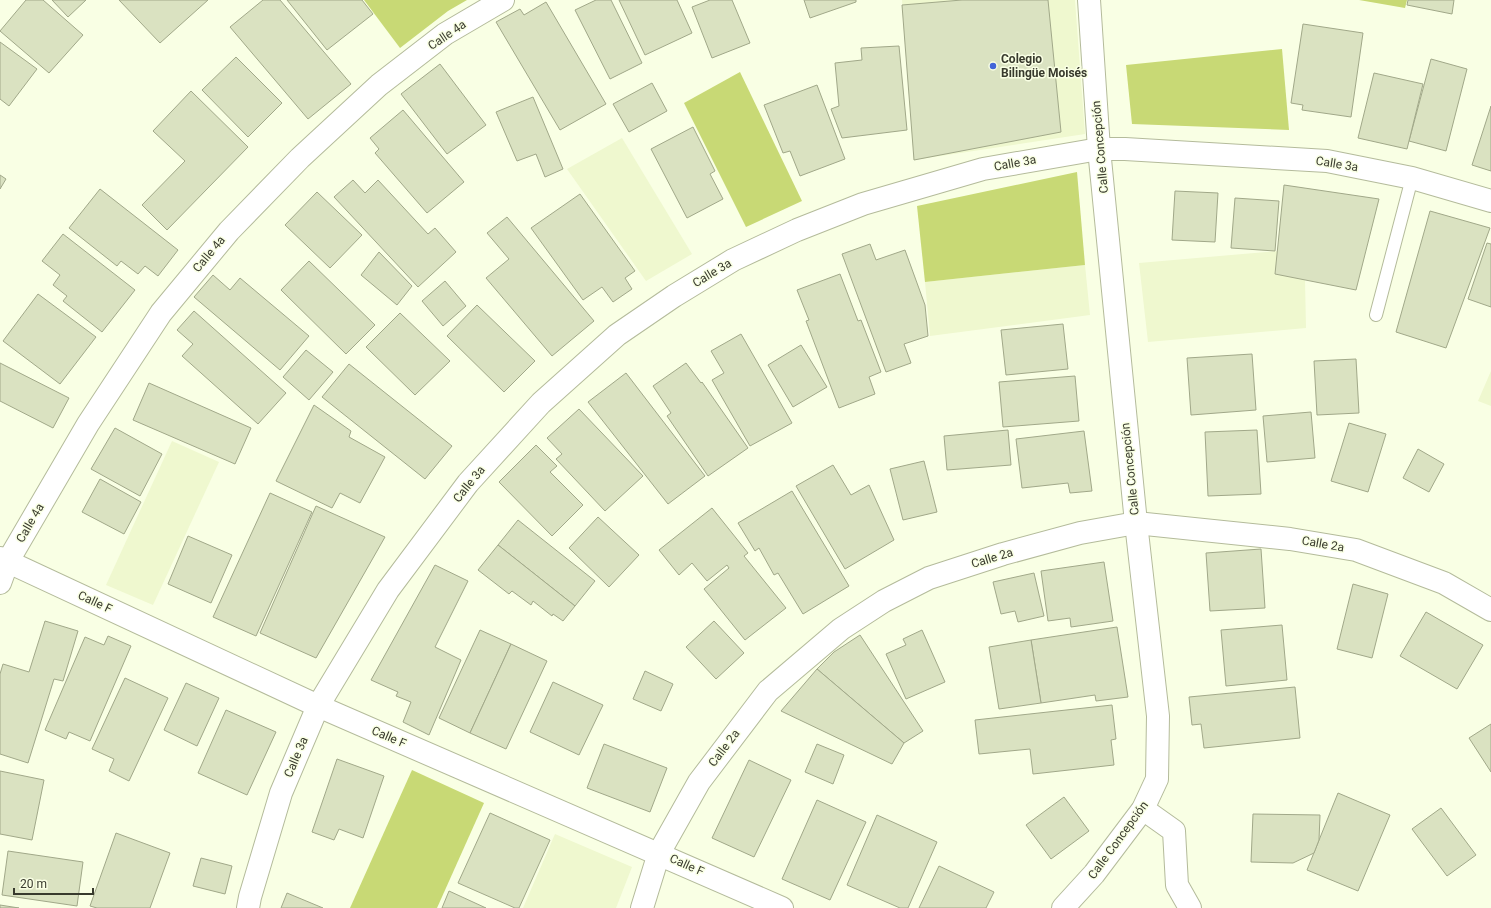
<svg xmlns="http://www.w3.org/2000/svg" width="1491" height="908" viewBox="0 0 1491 908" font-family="Roboto,sans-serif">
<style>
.built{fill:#eff8cf}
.green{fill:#c8d975}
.building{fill:#dae2c1;stroke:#a1a889}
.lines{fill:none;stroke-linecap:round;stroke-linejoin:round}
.lane-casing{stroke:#b4bb9b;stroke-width:14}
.street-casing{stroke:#b4bb9b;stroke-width:24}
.lane{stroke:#fff;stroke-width:12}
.street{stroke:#fff;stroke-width:22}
.poi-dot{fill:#4365d8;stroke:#f9ffe4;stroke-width:1.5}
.labels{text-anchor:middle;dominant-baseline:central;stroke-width:3;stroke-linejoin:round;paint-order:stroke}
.street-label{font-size:12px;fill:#383a2d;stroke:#f9ffe4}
.poi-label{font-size:12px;font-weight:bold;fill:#383a2d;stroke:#f9ffe4;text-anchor:start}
</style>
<rect width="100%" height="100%" fill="#f9ffe4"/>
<!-- built -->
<g class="built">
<polygon points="902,0 1075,0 1085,134 914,160"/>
<polygon points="622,138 692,254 646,281 567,169"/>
<polygon points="1277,251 1305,280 1306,328 1148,342 1139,263"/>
<polygon points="1085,265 1090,315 930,336 925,282"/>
<polygon points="1491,371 1491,406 1478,401"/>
<polygon points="172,441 219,462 153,605 106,585"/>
<polygon points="555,834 632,867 616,908 523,908"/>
</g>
<!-- green -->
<g class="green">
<polygon points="364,0 467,0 448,11 400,48"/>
<polygon points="1359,0 1407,0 1405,8"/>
<polygon points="1282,49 1289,130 1132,124 1126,65"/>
<polygon points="740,72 802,201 746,227 684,103"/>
<polygon points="1077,172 1085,265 925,282 917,206"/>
<polygon points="412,770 484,803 437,908 350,908"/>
</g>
<!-- building -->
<g class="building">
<polygon points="26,0 43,0 83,35 49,73 0,31"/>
<polygon points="52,0 86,0 68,17"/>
<polygon points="119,0 208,0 160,43"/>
<polygon points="263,0 280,0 351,84 308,119 230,27"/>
<polygon points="287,0 362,0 373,14 327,50"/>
<polygon points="596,0 611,0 642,63 610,79 575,10"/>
<polygon points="619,0 677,0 692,33 645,55"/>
<polygon points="710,0 732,0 750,43 712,58 692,7"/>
<polygon points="804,0 856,0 856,2 810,18"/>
<polygon points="962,0 1048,0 1061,132 914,160 902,5"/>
<polygon points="1408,0 1454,0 1452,14 1407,5"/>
<polygon points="546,2 606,104 560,130 496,22 520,9 524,15"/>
<polygon points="1303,24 1363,33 1351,117 1302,110 1303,105 1291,103"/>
<polygon points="0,42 37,69 9,106 0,99"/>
<polygon points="899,46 907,130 842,138 831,109 839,106 835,63 862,60 861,48"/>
<polygon points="236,57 282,103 248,137 202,90"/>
<polygon points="1431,59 1467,69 1446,151 1409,141"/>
<polygon points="440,64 486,125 447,154 401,94"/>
<polygon points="1374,73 1423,84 1407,149 1358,138"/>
<polygon points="652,83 667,111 629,132 613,104"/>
<polygon points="817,85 845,159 800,176 790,151 783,153 764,105"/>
<polygon points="191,91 248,147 167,230 142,205 185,161 153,131"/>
<polygon points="533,97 563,169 545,177 536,154 517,161 496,112"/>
<polygon points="1491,106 1491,171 1472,165"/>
<polygon points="403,110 464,182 427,213 375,153 379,149 370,138"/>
<polygon points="693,127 715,171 710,174 723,199 687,218 651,149"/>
<polygon points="0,175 6,179 0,189"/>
<polygon points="353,180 365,193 378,180 428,234 435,228 456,252 418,287 334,197"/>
<polygon points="1284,185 1379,199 1356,290 1275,274"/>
<polygon points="100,189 178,250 158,276 145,266 138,274 121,261 117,266 69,228"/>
<polygon points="1175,191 1218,193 1215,242 1172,240"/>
<polygon points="317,192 362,235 330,268 285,225"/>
<polygon points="580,194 635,271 625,278 632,289 613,302 602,287 583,300 531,228"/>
<polygon points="1235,198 1279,201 1275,251 1231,248"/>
<polygon points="1430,211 1490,228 1446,348 1396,332"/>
<polygon points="507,217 594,321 552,356 486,278 509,259 487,233"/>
<polygon points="63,234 135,290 102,332 63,301 67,296 53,285 60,275 42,261"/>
<polygon points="1487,243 1491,244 1491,307 1468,299"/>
<polygon points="870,244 876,260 905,250 925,305 928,336 904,344 911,363 886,372 842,254"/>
<polygon points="379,252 412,286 397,305 361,275"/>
<polygon points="309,261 375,325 346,354 281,290"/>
<polygon points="840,274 858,321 861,320 881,372 869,377 875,394 839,408 806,321 809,320 797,290"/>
<polygon points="213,275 230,290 240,278 309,336 280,370 194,297"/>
<polygon points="445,281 466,306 443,326 422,301"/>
<polygon points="38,294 96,337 60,384 3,341"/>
<polygon points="477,305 535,361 504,392 447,336"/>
<polygon points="194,311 286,393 258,424 182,356 193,344 177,330"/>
<polygon points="400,313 450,361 415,395 366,347"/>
<polygon points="1063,324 1068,369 1006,375 1001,330"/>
<polygon points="741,334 792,423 750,446 712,380 724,373 711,351"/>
<polygon points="801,345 827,387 793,407 768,365"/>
<polygon points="306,350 333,372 309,400 283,377"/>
<polygon points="1252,354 1256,410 1191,415 1187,358"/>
<polygon points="1356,359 1359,413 1317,415 1314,361"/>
<polygon points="0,363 69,398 53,428 0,401"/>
<polygon points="686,363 701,383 702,382 748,448 708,476 667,416 671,413 653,386"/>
<polygon points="349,364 452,446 425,479 322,397"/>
<polygon points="626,373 705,476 668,504 588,402"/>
<polygon points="1075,376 1079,421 1003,427 999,382"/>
<polygon points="149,383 251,428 235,464 133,420"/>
<polygon points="314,405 351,431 349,437 385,457 360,503 340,493 332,508 276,481"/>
<polygon points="579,409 643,476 605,511 556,459 562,454 547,438"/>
<polygon points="1311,412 1315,458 1267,462 1263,416"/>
<polygon points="1349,423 1386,434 1368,492 1331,481"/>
<polygon points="115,428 162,454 140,496 91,469"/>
<polygon points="1008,430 1011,465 947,470 944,436"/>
<polygon points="1257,430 1261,494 1208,496 1205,432"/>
<polygon points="1084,431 1092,491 1070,493 1068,483 1022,488 1016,439"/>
<polygon points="536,445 557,466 550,472 583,505 552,536 499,482"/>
<polygon points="1418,449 1444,464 1429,492 1403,478"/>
<polygon points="924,461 937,512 903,520 890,469"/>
<polygon points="833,465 851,495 869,485 894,540 845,569 796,486"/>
<polygon points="100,479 141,502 124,534 82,512"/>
<polygon points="792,491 849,586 803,614 778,573 774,575 759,548 755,551 738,523"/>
<polygon points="270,493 312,512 256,636 213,617"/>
<polygon points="316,506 385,537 316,658 260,633"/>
<polygon points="712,508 748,553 744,556 786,608 745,640 704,589 729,568 727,565 707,581 692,563 679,575 659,550"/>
<polygon points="598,517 639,555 609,587 569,548"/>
<polygon points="518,520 595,581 575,606 498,545"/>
<polygon points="188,536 232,555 211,603 168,584"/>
<polygon points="498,545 575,606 563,621 553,614 552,616 533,601 531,605 512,591 509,594 478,570"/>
<polygon points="1261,549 1265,608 1210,611 1206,553"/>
<polygon points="1104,562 1113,621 1071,627 1070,618 1048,621 1041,571"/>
<polygon points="435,565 468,581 435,647 461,660 429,735 403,722 411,702 396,696 398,692 371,680"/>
<polygon points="1034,573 1044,616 1018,622 1015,611 1001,614 993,582"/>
<polygon points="1353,584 1388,594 1372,658 1337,649"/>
<polygon points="1426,612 1483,645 1457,689 1400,656"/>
<polygon points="45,621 78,631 63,681 54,679 28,763 0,754 0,674 3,664 29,672"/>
<polygon points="714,621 744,653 716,679 686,647"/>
<polygon points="1282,625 1287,680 1226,686 1221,630"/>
<polygon points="1117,627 1128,697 1096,701 1095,695 1041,703 1031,640"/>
<polygon points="480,630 511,644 470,733 439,718"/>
<polygon points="922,630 945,682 906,699 886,654 906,645 903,639"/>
<polygon points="860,635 923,731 904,743 817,669 834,652"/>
<polygon points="108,636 131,646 90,741 69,732 66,739 45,730 85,637 104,645"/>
<polygon points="1031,640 1041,703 999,709 989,647"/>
<polygon points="511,644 547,661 506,749 470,733"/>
<polygon points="817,669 904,743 892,764 781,711"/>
<polygon points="645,671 673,684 661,711 633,699"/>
<polygon points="125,678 168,698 129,781 109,771 114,759 92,749"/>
<polygon points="553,682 603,705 579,755 530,732"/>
<polygon points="186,683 219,698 197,746 164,730"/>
<polygon points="1295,687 1300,738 1204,748 1201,724 1192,725 1189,697"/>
<polygon points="1112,705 1116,739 1111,740 1114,765 1033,774 1030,749 979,754 975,720"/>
<polygon points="226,710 276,732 247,795 198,773"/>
<polygon points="1491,724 1491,772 1469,738"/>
<polygon points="604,744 667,768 650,812 587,788"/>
<polygon points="817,744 844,755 833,784 805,772"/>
<polygon points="337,759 384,776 363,838 339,829 334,840 312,832"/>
<polygon points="749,760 791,780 754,857 712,838"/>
<polygon points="0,771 44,780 32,840 0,834"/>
<polygon points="1338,793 1390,815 1358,891 1307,870"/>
<polygon points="1064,797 1089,831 1051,859 1026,825"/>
<polygon points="817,800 866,822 830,900 782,879"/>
<polygon points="1441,808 1476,855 1447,876 1412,829"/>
<polygon points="490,813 550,840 519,908 515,908 458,883"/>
<polygon points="1253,814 1320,815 1319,840 1314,853 1293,863 1251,862"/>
<polygon points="877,815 937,842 908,908 900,908 847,885"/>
<polygon points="116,833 170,853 150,908 97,908 90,906"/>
<polygon points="8,851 83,862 77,906 2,895"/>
<polygon points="201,858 232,866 225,894 193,886"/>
<polygon points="939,866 994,892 986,908 919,908"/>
<polygon points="449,891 486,908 442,908"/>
<polygon points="287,893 323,908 281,908"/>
<polygon points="0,905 19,908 0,908"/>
</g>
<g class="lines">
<!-- lane casing -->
<g class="lane-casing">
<polyline id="lane" points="1376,315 1412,178"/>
</g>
<!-- street casing -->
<g class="street-casing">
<g id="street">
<polyline points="0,558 318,706 782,908"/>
<polyline points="0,583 8,561 88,424 161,313 229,231 300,158 379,85 445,34 503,0"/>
<polyline points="1143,809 1174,831 1177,885 1190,908"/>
<polyline points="248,908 250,897 281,793 318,706 388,590 468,483 541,403 617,335 674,296 733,260 797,230 863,204 983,169 1099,149 1125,149 1327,161 1412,178 1491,201"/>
<polyline points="642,908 659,853 699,782 768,691 841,629 884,601 929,578 1003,554 1080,533 1136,523 1290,539 1356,550 1444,583 1491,610"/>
<polyline points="1063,908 1094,874 1143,809 1157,779 1158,716 1136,523 1099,149 1089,0"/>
</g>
</g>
<!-- lane -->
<use href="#lane" class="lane"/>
<!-- street -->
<use href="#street" class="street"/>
</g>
<!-- markers -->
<circle class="poi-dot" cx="993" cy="66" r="4"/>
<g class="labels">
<!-- street labels -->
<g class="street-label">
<text transform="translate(447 35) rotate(-34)">Calle 4a</text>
<text transform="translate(1100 147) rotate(-95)">Calle Concepción</text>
<text transform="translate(1015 163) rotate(-10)">Calle 3a</text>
<text transform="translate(1337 164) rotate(9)">Calle 3a</text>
<text transform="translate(209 254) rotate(-50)">Calle 4a</text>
<text transform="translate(712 273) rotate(-31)">Calle 3a</text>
<text transform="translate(1130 469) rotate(-96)">Calle Concepción</text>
<text transform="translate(469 484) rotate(-51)">Calle 3a</text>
<text transform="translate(30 523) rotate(-60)">Calle 4a</text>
<text transform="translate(1323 544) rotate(10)">Calle 2a</text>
<text transform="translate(992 558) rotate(-17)">Calle 2a</text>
<text transform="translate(95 602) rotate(25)">Calle F</text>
<text transform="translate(389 737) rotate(23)">Calle F</text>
<text transform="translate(724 748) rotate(-53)">Calle 2a</text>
<text transform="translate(296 757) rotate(-67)">Calle 3a</text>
<text transform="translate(1118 840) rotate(-54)">Calle Concepción</text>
<text transform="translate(687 865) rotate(24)">Calle F</text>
</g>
<!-- poi labels -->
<g class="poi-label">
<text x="1001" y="59">Colegio<tspan x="1001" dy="14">Bilingüe Moisés</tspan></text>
</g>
</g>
<!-- scale -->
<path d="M14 888v6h79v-6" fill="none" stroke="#383a2d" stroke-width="2"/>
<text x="20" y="888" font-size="12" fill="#383a2d" stroke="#f9ffe4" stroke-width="3" paint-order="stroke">20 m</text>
</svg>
